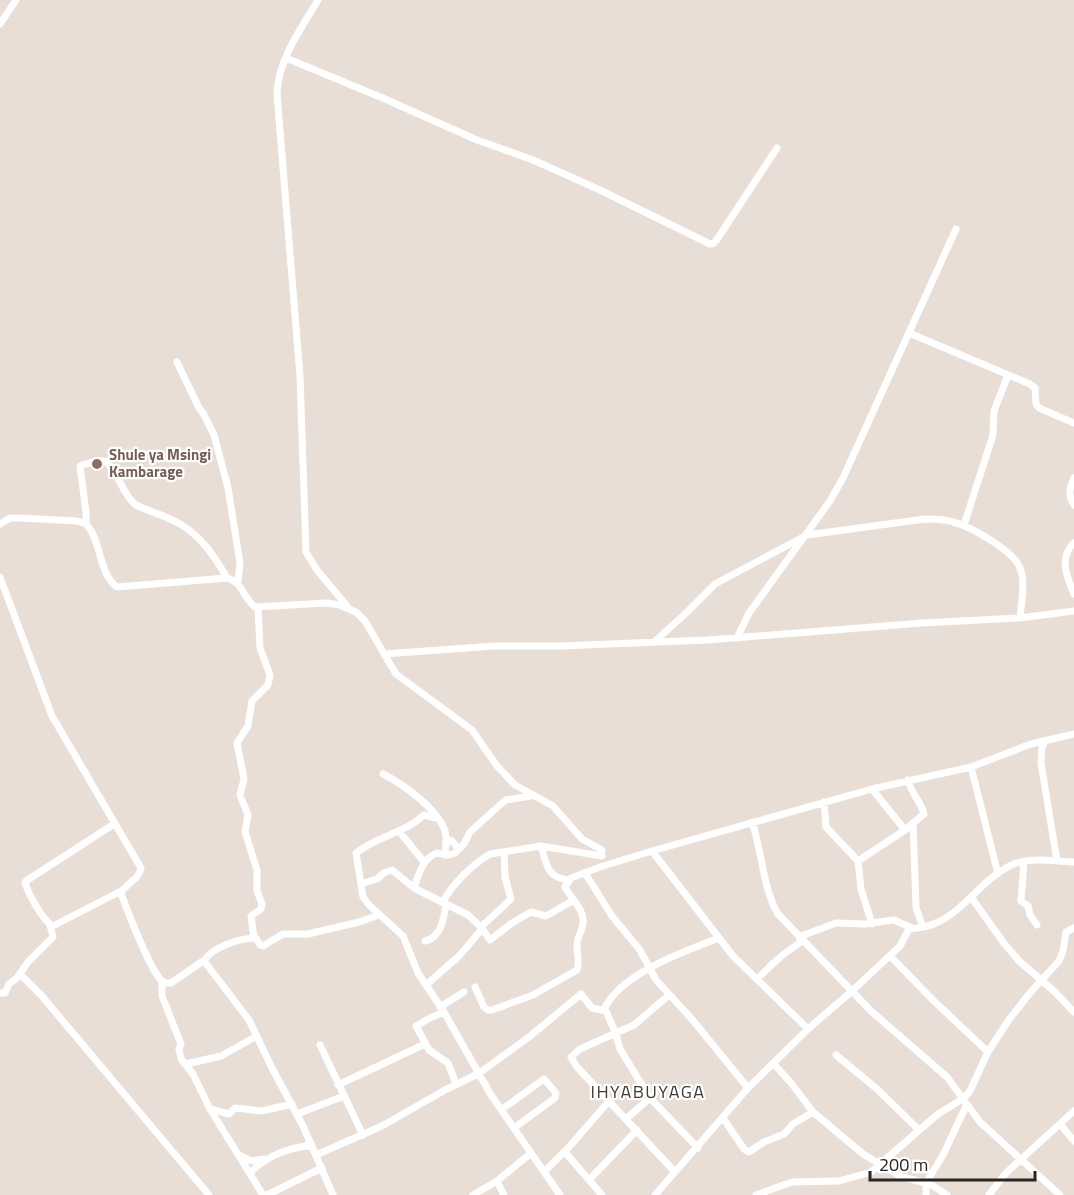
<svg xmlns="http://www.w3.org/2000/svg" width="1074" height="1195" font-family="'Titillium Web',sans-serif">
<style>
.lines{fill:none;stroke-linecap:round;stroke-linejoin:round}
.minor{stroke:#fff;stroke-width:7}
.education-dot{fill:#8d6e63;stroke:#fff;stroke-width:2}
.labels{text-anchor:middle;stroke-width:4.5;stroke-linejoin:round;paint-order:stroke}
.education-label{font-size:15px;font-weight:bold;fill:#785e54;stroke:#fff;text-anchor:start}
.quarter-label{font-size:18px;letter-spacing:1.5px;fill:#433b34;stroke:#fff}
</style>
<rect width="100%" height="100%" fill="#e9ded5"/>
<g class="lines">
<path class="minor" d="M318,0C301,29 278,60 277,94L300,376L306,552L317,570L347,606
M0,24L16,0
M286,58L385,99L477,140L533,160L600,190L710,244L714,243L718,238L777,148
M909,333L1030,384L1035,388L1036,404L1039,408L1074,423
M177,362L199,408L203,413L214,435L228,488L240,563L238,582
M1074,478C1069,488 1068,496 1074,505
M0,524L10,518H19L77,521L86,524C102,541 98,573 117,587L227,578C243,582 243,598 255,607L327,603L339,605L356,612L365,621L396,674L472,730L497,766L515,785L553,806L582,839L602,850
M86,524V512L80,466L95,461H105C119,472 121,493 136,505C150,512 167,516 180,524C202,537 215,557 227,578
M964,525L993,435L994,411L1008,375
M1074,543C1058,558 1067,577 1074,594
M0,577L52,716L141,868C139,880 126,883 121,893C127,910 150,970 162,981C165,984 167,983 171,983L203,961L208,966L249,1020L272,1068L303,1126L333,1195
M737,638L749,613L830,501L843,478L956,229
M654,642L684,615L715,584L807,535L925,519C934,519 944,519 953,522C970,526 1014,551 1020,568C1026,582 1021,604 1020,618
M384,654L494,646H560L708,640L922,623L1020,618L1074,611
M1045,741L1042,748L1041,763L1057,861
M971,767L998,874
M383,774C403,784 443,812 446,836C447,842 445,849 445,855
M872,789L905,830
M824,802L826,827L858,861L905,830L924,814C921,802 911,793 908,780
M436,818L424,815C405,833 377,836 356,853L363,897L369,905L403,936L418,973L444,1012L491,1095L560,1195
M752,822C762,851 763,889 778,914L871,1011L947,1077L980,1122L1060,1195
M913,823L916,908L923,927
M114,824L26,881L25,883C29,895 43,921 53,926L121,891
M399,831L424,862
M446,842L451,840L459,849
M541,846C547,864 546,877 568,880
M652,851L733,956L808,1029
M858,861L861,889L872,924
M1024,862L1021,901L1028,906L1030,915L1037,925
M585,873L612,916L640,950L656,980L691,1018L748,1088
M361,884L377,879L384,873L392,870L414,888L468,915L481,927L490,940L512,923L531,912L546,916L574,900
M414,888C419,874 422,859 437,853L449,855L455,853L464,844L470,832L501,804L506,800L531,796
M971,897L1003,942L1019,961L1054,991L1074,1012
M443,902C452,884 473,864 490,854L541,846L602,856
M481,927L511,899L505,877L504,852
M799,937L836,923L865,924L894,920L912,928
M254,938L251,916L261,909L262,904L257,891V870L245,832L248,815L240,795L244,779L237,743L248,726L252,701L268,685L270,675L260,648L258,608
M425,941C441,938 444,918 446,904
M890,956L934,1001L988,1052
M204,961C212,947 240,938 256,938L260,945L263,946L283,934H308L359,922L379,915
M20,974L41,995L209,1195
M757,979L780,957L802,941
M162,981V996L181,1044L179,1049L181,1059L193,1074L210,1109L263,1195
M426,985L459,956L482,929
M475,987L484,1007L488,1010H492L533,995L577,970C580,962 577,955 577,947C576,938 582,932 583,924C585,909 571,899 565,887L571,878L603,866L652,851L872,789L971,767L1031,744L1074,734
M0,993H5L9,984L17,978L28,962L53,937L50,925
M669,995L634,1025L580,1049L571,1057L577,1067L675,1172
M440,1007L464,992
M604,1009C622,973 683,952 719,938
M444,1012L430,1018L416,1026L429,1050L448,1063L456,1084
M320,1045L363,1135
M836,1055L877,1089L919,1130
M773,1063L792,1084L813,1112L863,1154L902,1177L930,1184L947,1195
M186,1064L221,1056L257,1036
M338,1085L425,1044
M210,1109L229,1114L235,1108L262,1111L292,1104
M501,1110L544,1079L556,1093L555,1098L514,1128
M297,1114L344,1096
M627,1118L650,1098
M723,1118L744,1149L749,1152L764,1142L784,1134L793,1124L813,1112
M1060,1124L1074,1141
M565,1152L602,1195
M316,1155L382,1126L445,1090L478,1074L529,1037L581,994L592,1008L606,1011L616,1034L620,1049L650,1098L698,1148
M241,1156L251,1161L264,1159
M545,1171L570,1146L609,1101
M250,1173C268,1155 288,1148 312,1145
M589,1180L637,1130
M497,1181L504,1195
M267,1195L322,1168
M473,1195L497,1181L531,1153
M655,1195L748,1088L808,1029L851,992L900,946L909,929C918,928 928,927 936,923C966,910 983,877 1014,864C1032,857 1055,861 1074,862
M756,1195L792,1182L839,1181L871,1172L938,1114L964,1098L970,1091L988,1052L1008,1021L1029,994L1059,961L1063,951L1066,932L1074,928
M926,1195V1183L943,1155L967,1104
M989,1195L1006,1173L1074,1111"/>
</g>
<circle class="education-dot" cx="97" cy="464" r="6"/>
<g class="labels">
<g class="education-label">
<text x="109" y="460">Shule ya Msingi<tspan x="109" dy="17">Kambarage</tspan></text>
</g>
<g class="quarter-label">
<text x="648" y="1098">IHYABUYAGA</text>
</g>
</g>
<path d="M870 1171v9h165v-9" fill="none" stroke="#2a2623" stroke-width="3"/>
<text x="879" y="1171" font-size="18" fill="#2a2623" stroke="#ffffff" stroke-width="4.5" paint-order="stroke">200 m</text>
</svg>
